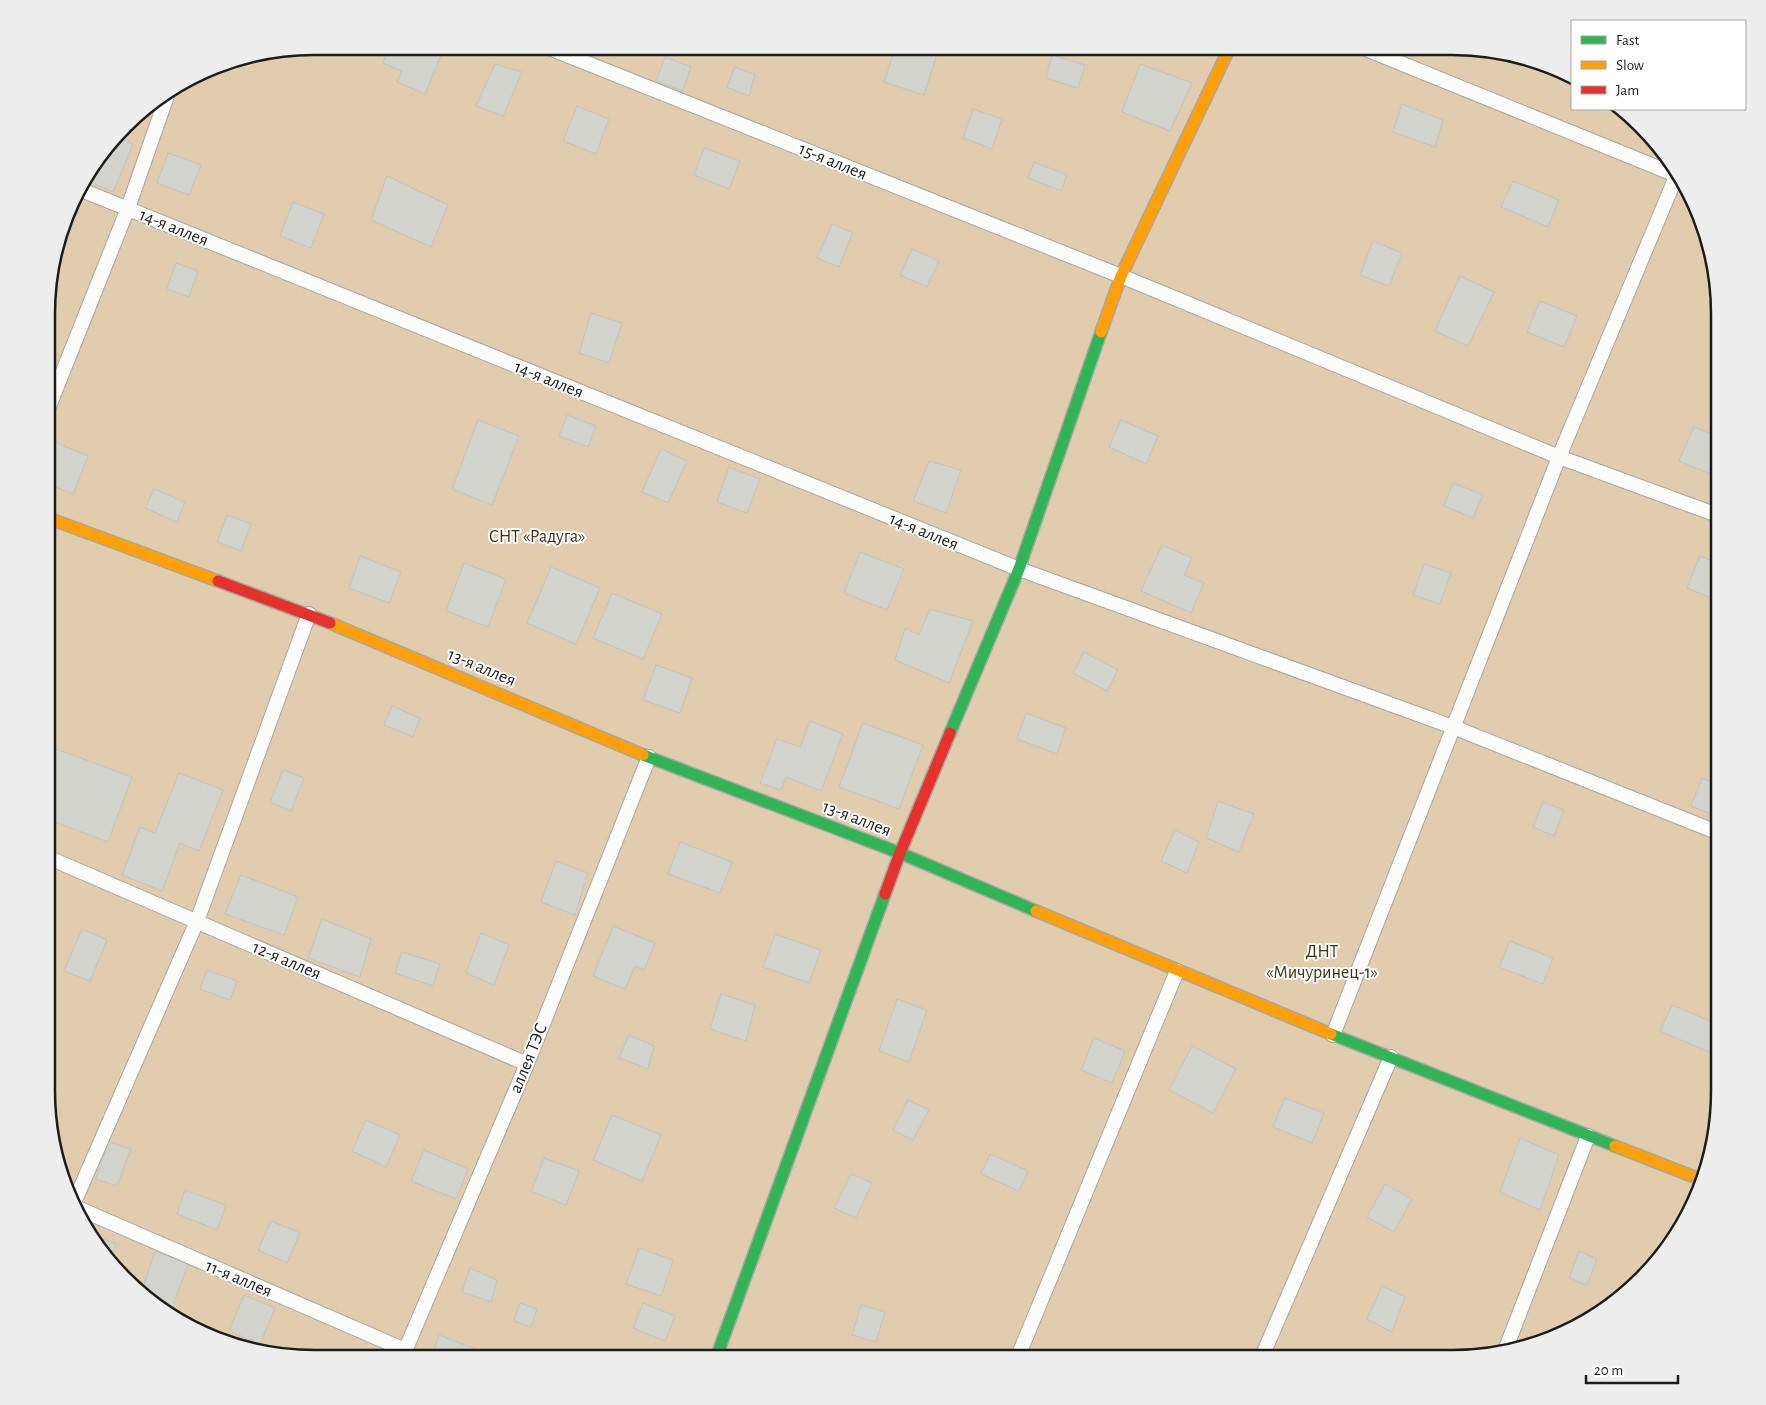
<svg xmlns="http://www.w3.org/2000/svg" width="1766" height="1405" font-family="'Alegreya Sans',sans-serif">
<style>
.green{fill:#e1cdae}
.building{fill:#d3d3ce;stroke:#c3c4bf}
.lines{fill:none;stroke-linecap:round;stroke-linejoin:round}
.lane-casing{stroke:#a6a7a3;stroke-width:16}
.fast-casing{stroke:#a6a7a3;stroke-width:14}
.slow-casing{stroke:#a6a7a3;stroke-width:14}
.jam-casing{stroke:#a6a7a3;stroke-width:14}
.lane{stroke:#fcfcfb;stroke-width:14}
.fast{stroke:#30b455;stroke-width:11}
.slow{stroke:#ff9f0a;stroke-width:11}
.jam{stroke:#e5322d;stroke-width:11}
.labels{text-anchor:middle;stroke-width:4;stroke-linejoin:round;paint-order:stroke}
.street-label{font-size:18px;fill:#1c1d1a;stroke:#fff}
.park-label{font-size:18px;fill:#443011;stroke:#fff}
.rim{fill:none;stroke:#1c1d1a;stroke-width:2.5}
</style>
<rect width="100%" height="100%" fill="#e9eae4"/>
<path class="green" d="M314,46L1469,47L1554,67L1572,78V109H1622L1629,113L1674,165L1699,211L1720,314L1719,1109L1699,1194L1653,1268L1601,1313L1555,1338L1452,1359L297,1358L211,1338L137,1292L74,1210L47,1109L49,279L82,180L138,113L228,61Z"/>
<path class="building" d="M390,46H445L425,94L397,82L402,71L383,63Z
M896,47H914L937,54L924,95L884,82Z
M1052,55L1085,65L1078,88L1046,78Z
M665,57L691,67L683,91L656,81Z
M495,64L522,72L503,116L476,106Z
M1140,64L1192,83L1170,131L1122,112Z
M735,67L755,75L749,96L727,87Z
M1402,104L1443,120L1435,147L1393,132Z
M577,106L609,119L596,154L563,141Z
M973,109L1002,119L992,149L963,138Z
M118,137L133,144L113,192L83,179Z
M704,148L740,161L729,189L694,175Z
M168,153L201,165L189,195L157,183Z
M1034,162L1067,175L1061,191L1028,178Z
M387,176L448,205L431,247L371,220Z
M1513,181L1559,200L1548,227L1501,207Z
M76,198L82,200L66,245L61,244Z
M293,202L324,214L311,248L280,236Z
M832,224L853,233L839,267L817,258Z
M1373,241L1402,253L1389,286L1360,275Z
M912,249L939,261L927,287L900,275Z
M176,263L198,271L189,297L167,289Z
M1460,276L1494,292L1468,346L1435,331Z
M1540,301L1577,316L1564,347L1527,332Z
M591,313L622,323L609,363L579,353Z
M567,415L596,426L588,447L559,436Z
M478,420L519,436L492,505L452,489Z
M1121,420L1158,436L1146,464L1109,447Z
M1694,427L1720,438V478L1679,461Z
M52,441L88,456L73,494L48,484V450Z
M661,449L687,461L668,503L642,492Z
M929,461L961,470L946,513L913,501Z
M729,467L760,479L747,513L717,502Z
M1453,483L1483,495L1473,518L1444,506Z
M154,489L185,502L177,522L145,508Z
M227,515L251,524L241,551L217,542Z
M1162,545L1192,558L1184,575L1204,583L1191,613L1141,591Z
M860,552L904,569L887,610L844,593Z
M360,556L401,572L389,603L349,588Z
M1700,556L1720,564V571L1709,597L1687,588Z
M464,563L506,579L488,627L446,611Z
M1424,564L1451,573L1440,604L1413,595Z
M551,567L600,588L576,644L527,623Z
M612,593L662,614L643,659L593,638Z
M930,609L973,621L949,683L895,660L905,628L919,635Z
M1084,652L1118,670L1107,691L1073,673Z
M656,665L692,678L680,713L643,700Z
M392,706L420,718L413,737L384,725Z
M1026,713L1066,728L1057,754L1017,739Z
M810,721L843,734L821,791L786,777L781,790L760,783L777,739L800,747Z
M863,723L923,745L899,809L839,787Z
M56,749L132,777L108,842L47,819L48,771Z
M283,770L304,778L291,811L270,802Z
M179,773L223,790L199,851L180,843L162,891L122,875L140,827L155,833Z
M1702,778L1719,785V817L1691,806Z
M1218,801L1254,814L1239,852L1206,838Z
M1543,802L1564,810L1554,836L1533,827Z
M1175,830L1199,842L1187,873L1161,861Z
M680,842L732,862L720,893L668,874Z
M556,861L588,873L575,915L541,902Z
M241,875L298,897L284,935L225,914Z
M47,911L55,914L47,932Z
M322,919L371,939L360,977L308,958Z
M613,926L655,943L644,970L635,966L625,989L593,976Z
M82,929L107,940L90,981L64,971Z
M481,933L509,945L494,985L466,973Z
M775,934L821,950L809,983L763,967Z
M1510,941L1553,958L1543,984L1499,967Z
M402,952L440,964L433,986L395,973Z
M207,970L237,981L230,1000L200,989Z
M721,994L755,1005L746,1041L710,1029Z
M897,999L927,1010L909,1062L879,1051Z
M1672,1005L1719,1025V1043L1716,1055L1660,1031Z
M629,1035L654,1046L648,1069L619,1058Z
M1094,1038L1125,1051L1112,1083L1081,1070Z
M1192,1046L1236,1069L1213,1113L1169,1090Z
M1285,1098L1324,1113L1312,1143L1273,1127Z
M908,1100L929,1110L913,1140L893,1130Z
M47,1104L52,1106L48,1114L47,1109Z
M612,1115L661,1135L642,1181L593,1160Z
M366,1120L400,1135L386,1167L352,1151Z
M1520,1138L1559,1155L1540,1210L1500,1192Z
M109,1142L131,1149L117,1186L96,1179Z
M424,1150L468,1169L456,1199L411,1181Z
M990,1154L1028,1171L1019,1191L981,1174Z
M544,1158L579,1171L566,1205L531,1191Z
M851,1174L872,1183L856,1218L834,1208Z
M1385,1184L1412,1199L1394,1232L1367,1217Z
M185,1190L226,1205L217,1230L177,1214Z
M271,1221L300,1233L287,1263L258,1250Z
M93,1235L116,1244L111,1258Z
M639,1248L673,1260L661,1296L626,1284Z
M155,1251L188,1264L171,1311L163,1308L141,1294Z
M1579,1251L1597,1259L1587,1285L1569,1278Z
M470,1268L497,1280L491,1302L462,1292Z
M1382,1286L1405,1297L1392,1332L1367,1319Z
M244,1295L275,1308L260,1344L229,1331Z
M520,1303L537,1309L531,1327L514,1321Z
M643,1303L675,1316L665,1341L633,1328Z
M861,1305L885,1312L876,1342L852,1335Z
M439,1335L486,1353L484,1358H431Z"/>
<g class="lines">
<g class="lane-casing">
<path id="lane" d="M544,46L1121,276L1559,457L1720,516
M1361,47L1681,177
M79,189L1019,569L1453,727L1719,833
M48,409L128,208L167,96
M47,857L527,1064
M1333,1035L1559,457L1678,172
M73,1205L197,921L309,614
M73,1206L405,1350
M1506,1348L1588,1136
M402,1358L527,1064L649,757
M1017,1359L1177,971
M1261,1359L1391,1057"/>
</g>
<g class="fast-casing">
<path id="fast" d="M950,733L1019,569L1101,332
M643,755L900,853L1036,911
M1331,1034L1615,1146
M716,1358L885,894"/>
</g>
<g class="slow-casing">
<path id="slow" d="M1101,332L1121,276L1230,47
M48,518L218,581
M330,623L643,755
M1036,911L1331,1034
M1615,1146L1702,1180"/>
</g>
<g class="jam-casing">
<path id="jam" d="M218,581L330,623
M885,894L900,853L950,733"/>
</g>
<use href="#lane" class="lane"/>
<use href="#fast" class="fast"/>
<use href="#slow" class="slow"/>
<use href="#jam" class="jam"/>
</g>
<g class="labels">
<g class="street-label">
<text transform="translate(833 161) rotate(22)" y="6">15-я аллея</text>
<text transform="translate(174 227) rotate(22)" y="6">14-я аллея</text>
<text transform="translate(549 379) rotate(22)" y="6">14-я аллея</text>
<text transform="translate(924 531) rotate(22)" y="6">14-я аллея</text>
<text transform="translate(482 667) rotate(23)" y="6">13-я аллея</text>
<text transform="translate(857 818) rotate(21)" y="6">13-я аллея</text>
<text transform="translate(287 960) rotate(23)" y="6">12-я аллея</text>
<text transform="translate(528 1058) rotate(-68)" y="6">аллея ТЭС</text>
<text transform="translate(239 1278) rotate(23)" y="6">11-я аллея</text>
</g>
<g class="park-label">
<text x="537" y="542">СНТ «Радуга»</text>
<text x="1322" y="957">ДНТ<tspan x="1322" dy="21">«Мичуринец-1»</tspan></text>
</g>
</g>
<path d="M0 0H1766V1405H0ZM314 55H1452A259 259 0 0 1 1711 314V1091A259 259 0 0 1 1452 1350H314A259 259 0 0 1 55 1091V314A259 259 0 0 1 314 55Z" fill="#ededed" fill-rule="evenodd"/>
<path class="rim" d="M314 55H1452A259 259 0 0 1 1711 314V1091A259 259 0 0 1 1452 1350H314A259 259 0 0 1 55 1091V314A259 259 0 0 1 314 55Z"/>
<rect x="1571" y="20" width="175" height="90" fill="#ffffff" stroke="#a4a5a3"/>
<rect x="1581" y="36" width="25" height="8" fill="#30b455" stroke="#a4a5a3"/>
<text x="1616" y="45" font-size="15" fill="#1c1d1a">Fast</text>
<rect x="1581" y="61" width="25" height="8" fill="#ff9f0a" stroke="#a4a5a3"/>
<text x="1616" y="70" font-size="15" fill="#1c1d1a">Slow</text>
<rect x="1581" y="86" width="25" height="8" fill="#e5322d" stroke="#a4a5a3"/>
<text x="1616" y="95" font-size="15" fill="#1c1d1a">Jam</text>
<path d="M1586 1375v8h92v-8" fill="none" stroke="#1c1d1a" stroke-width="2.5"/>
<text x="1594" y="1375" font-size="15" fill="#1c1d1a" stroke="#ffffff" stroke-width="4" paint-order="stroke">20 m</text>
</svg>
